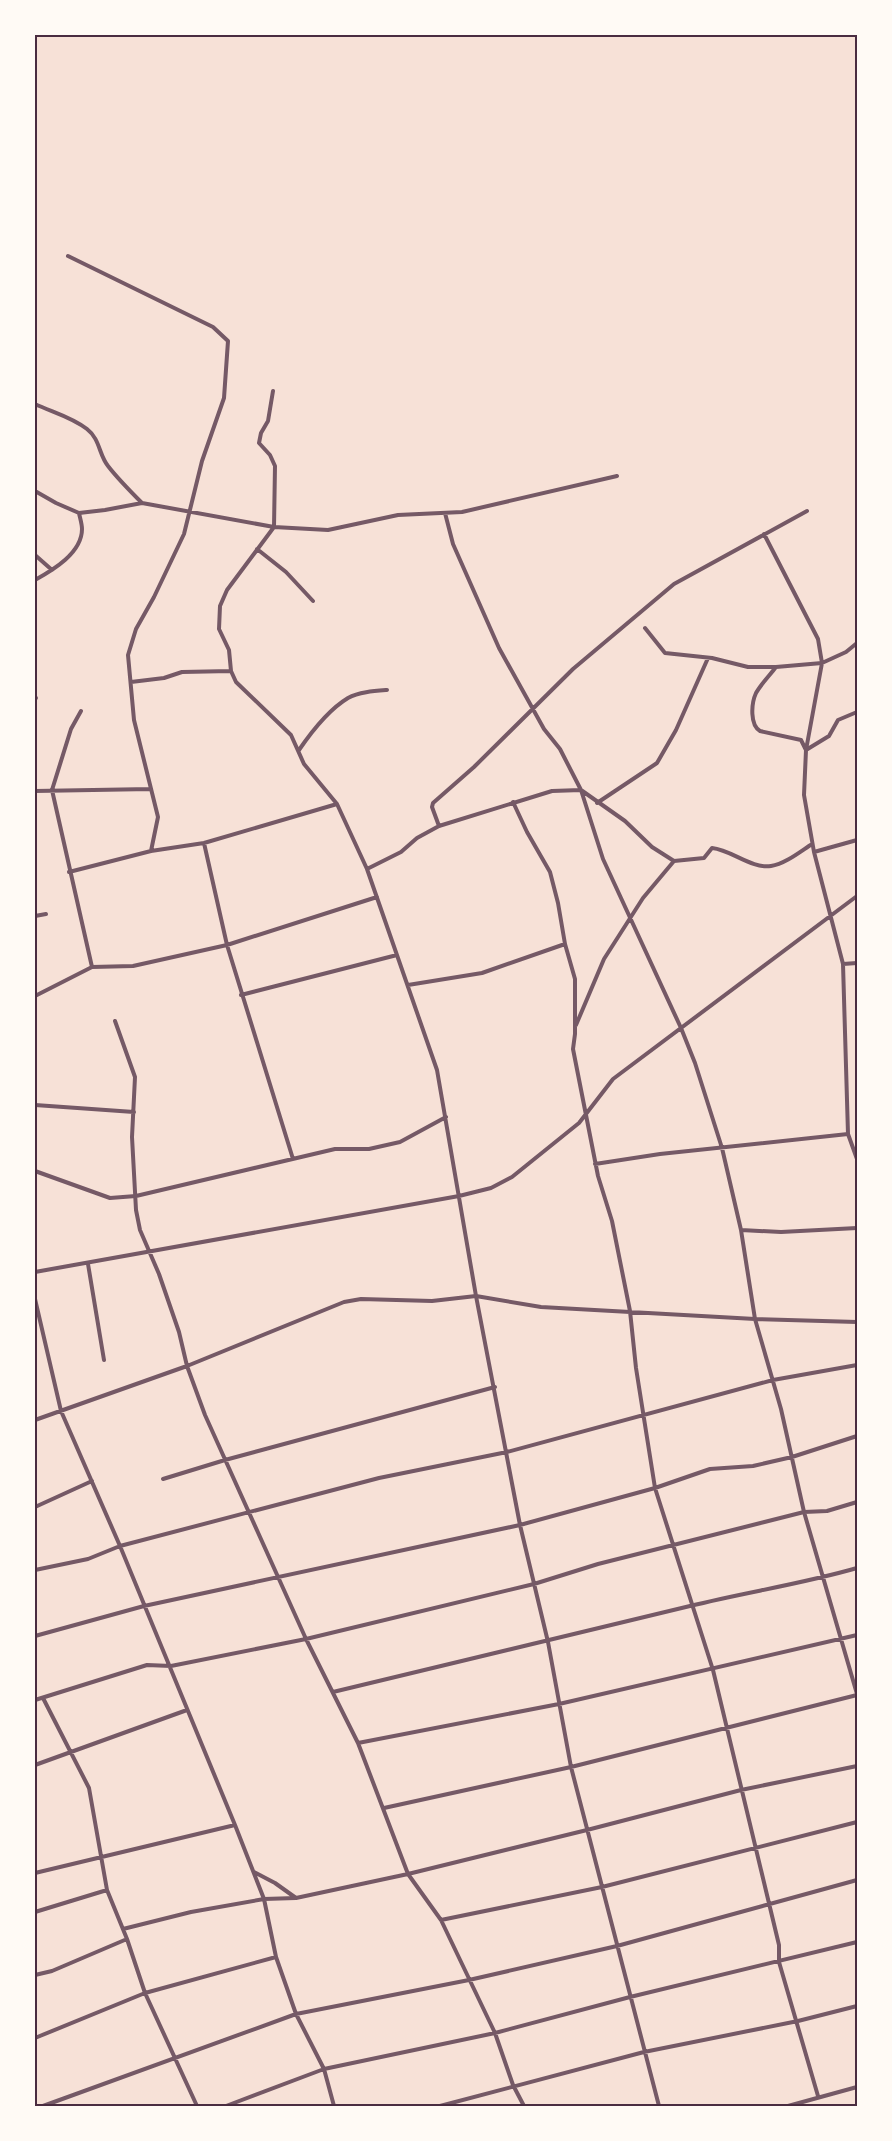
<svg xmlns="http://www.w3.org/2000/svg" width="892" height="2141" font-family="'Libre Baskerville',serif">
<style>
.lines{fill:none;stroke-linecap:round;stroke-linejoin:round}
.minor{stroke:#755966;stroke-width:4}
.neatline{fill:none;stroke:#4a2c40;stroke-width:2}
</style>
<rect width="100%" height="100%" fill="#f7e1d7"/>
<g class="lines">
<path class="minor" d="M68,256L213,327L228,341L224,398L202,461L184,534L154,597L136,629L128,655L134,720L158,817L151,851
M273,391L268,421L261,433L259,443L270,455L275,466L274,527L227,590L220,606L219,629L229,650L231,671L236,682L291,735L304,764L337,804L367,869L437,1070L476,1296L520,1525L548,1642L571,1767L659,2106
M35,404C52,412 72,417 87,429C100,439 99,455 108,466C118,479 130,491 142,503
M35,491L56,503L79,513L105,510L142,503L274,527L328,530L398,515L462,512L617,476
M445,513L453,544L499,648L544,729L560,749L581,790L603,859L681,1028L695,1063L722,1148L741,1230L755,1319L781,1409L804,1512L857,1694
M764,534L818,639L822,663L806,750L804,795L814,852L843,964L848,1134L857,1159
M257,549L286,572L313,601
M35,555L52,570
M35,580C53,570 82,553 82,529C82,524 80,518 79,513
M645,628L665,653L712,658L748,667H776L822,663L846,652L857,643
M776,667C770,675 761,684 756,693C751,704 750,725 760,731L801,740L806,750L829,736L838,720L857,712
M131,682L164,678L182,672L231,671
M35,698H36
M81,711L71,729L52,790L92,967
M299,750C312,731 328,710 348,698C359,692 374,691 387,690
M35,791L151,789
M513,802L527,832L550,872L558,903L565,944L575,979V1034L573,1049L598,1176L612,1221L630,1311L636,1368L655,1488L713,1670L779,1945V1962L818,2096
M597,803L657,763L676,730L708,658
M439,826L432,807L433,803L474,767L573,669L674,584L807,511
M204,843L227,945L293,1159
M814,852L857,840
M367,869L401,852L417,838L439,826L552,791L581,790L625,821L652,847L674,861L704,858L712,848C732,850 751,869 771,866C785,864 801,851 812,844
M69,872L151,851L204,843L337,804
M35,916L46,914
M843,964L857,963
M408,985L482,973L565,944
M241,995L397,955
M35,996L92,967L133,966L227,945L377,897
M115,1021L135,1077L132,1137L136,1210L140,1230L159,1274L179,1332L187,1366L205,1415L306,1639L358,1743L408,1874L441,1920L495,2033L513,2085L524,2106
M576,1025L604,959L643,898L674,861
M35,1105L134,1112
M595,1164L660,1154L848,1134
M35,1171L110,1198L136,1196L335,1149H369L400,1142L446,1117
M741,1230L781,1232L857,1228
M88,1264L104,1360
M35,1272L459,1196L491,1188L512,1177L579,1123L613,1079L857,896
M35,1299L61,1411L120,1546L235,1825L264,1899L276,1957L296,2014L324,2069L334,2106
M35,1420L187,1366L344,1302L361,1299L432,1301L476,1296L541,1307L755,1319L857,1322
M163,1479L225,1460L495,1387
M35,1507L92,1481
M35,1570L88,1559L120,1546L379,1478L507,1452L773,1380L857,1365
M35,1636L144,1606L520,1525L655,1488L710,1469L753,1466L792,1457L857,1436
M333,1692C452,1664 571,1635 690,1606C746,1592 802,1584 857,1568
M43,1698L89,1788L107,1890L127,1939L145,1993L197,2106
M35,1700L147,1665L171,1666L306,1639L534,1584L598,1564L804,1512L827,1511L857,1502
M358,1743L559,1704L857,1635
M35,1765L187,1710
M384,1808L571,1767L857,1695
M254,1872L275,1883L296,1898
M35,1873L235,1825
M35,1912L107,1890
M441,1920L602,1887L857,1822
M123,1929L191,1912L264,1899L296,1898L408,1874L587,1830L741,1790L857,1766
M35,1975L52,1971L127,1939
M35,2038L145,1993L276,1957
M43,2106L296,2014L469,1980L617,1946L857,1880
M226,2106L324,2069L495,2033L630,1997L857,1942
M440,2106L644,2052L798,2021L857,2006
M788,2106L857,2087"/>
</g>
<rect width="892" height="2141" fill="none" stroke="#fffaf5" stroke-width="72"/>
<rect x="36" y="36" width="820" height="2069" class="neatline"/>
</svg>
